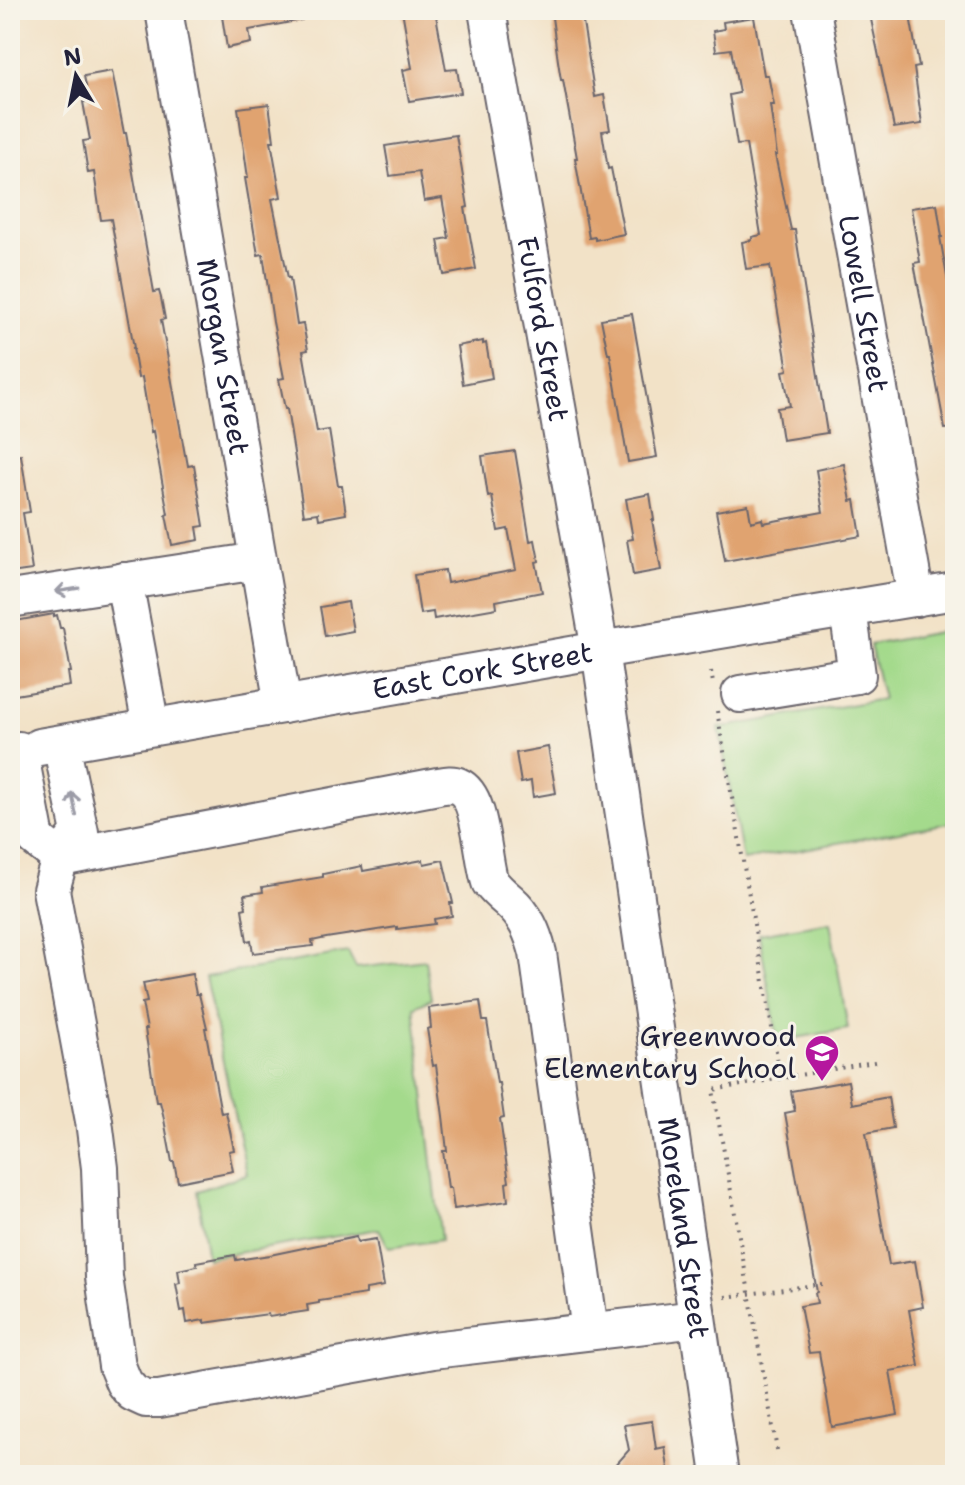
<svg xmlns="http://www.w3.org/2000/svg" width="965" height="1485" font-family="'Shantell Sans',sans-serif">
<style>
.green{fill:#a4da8c;stroke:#637e64;stroke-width:2}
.building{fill:#e0a36f}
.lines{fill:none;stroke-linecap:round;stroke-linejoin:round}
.minor-casing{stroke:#6b656c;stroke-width:40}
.path{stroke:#6b656c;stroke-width:4;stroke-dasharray:2 6;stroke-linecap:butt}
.minor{stroke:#fff;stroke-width:36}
.oneway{stroke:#9c9ca7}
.labels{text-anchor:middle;stroke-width:6;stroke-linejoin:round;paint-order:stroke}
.street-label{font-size:28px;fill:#22223b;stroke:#f7f3e8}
.poi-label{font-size:28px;fill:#22223b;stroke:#f7f3e8;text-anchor:end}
</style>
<rect width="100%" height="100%" fill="#f7f3e8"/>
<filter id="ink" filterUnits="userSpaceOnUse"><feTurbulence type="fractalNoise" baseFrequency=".0125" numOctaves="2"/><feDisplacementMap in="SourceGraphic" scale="16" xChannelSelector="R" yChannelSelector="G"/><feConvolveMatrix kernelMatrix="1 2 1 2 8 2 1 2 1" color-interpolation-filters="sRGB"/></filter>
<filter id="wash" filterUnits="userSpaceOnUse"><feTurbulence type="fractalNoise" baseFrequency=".006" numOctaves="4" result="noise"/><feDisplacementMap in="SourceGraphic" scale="32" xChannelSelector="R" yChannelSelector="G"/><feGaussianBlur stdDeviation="1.8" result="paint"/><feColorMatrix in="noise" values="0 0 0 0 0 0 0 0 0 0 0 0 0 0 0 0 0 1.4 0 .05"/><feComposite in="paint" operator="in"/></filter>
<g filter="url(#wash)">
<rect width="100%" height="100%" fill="#f2e2c7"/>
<path class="green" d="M955,629V822L743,860L719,728L883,699L870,645Z
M830,922L848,1029L778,1041L759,934Z
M348,952L356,968L425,960L431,999L414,1007L441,1240L389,1248L379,1229L207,1258L197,1191L247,1174L205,977Z"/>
<g id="blocks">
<path class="building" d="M221,10H301L302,20L249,30L251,43L227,48Z
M402,10H435L446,70L457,69L461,93L409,101L403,70L412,68Z
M551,10H581L595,97L604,95L610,130L602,131L608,169L611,168L624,234L595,240V237L589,238L575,158H577L563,80H561L558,61Z
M869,10H909L919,67L914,68L922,124L894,128Z
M754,17L764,75H768L774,105H770L777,155H775L791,230H795L827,433L782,440L777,408L790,406L783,371L788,370L770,266L746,269L742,242L752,240V237L761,235L746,144L737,145L729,95L739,93L731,49L716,51L713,31L724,29L723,22Z
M112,71L124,133H126L154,292L159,291L161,298L165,319L161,320L185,455H186L188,466L194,465L204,526L197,527L199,540L172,545L166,515L168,514L153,431L151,432L142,377L138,378L133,348H134L111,219L101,220L94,172L88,173L83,141L90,140L83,102L89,101L84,76Z
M269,104L274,141H271L281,197L272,199L288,278H290L297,325L303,324L308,350L303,351L317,432L329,430L338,486H342L346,514L319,519L318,513L304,515L287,409H285L279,379L284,378L273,322L263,254L258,255L245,178H248L238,108Z
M456,135L468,207L465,208L476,269L444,275L438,240L449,238L442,198L424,201L419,172L390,176L385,146Z
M937,204L942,237H940L955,322V428L945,429L914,263L920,262L911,208Z
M632,314L657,457L628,462L610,354H608L601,319Z
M483,341V344L486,343L492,378L463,384L457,346Z
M515,451L530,541L535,540L539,561L536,562L542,592L496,601L497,608L434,619L433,612L420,614L414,575L445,570L447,583L516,570L508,529L498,531L492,496L488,497L482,456Z
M21,455L30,512L23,513L32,570L10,573V456Z
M844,464L851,501L855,500L861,536L725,561L716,511L748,505L751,522L762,519L763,523L823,512L816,470Z
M650,494L654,520H652L661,570L633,575L627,540L633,539L626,499Z
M348,602L353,631L325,636L320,607Z
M54,614V616L57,615L60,628H63L71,672H68L70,686L15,695L13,685H10V622Z
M548,747L556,793L533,797L531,781L521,783L516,753Z
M423,860L424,864L443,860L453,903H450L452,916L434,919L435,924L397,929V927L326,938L312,941L313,946L253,953L251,940L247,941L242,909L246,908L244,895L263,892L262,887L323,877V874L362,866L363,871Z
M192,974L196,994H199L207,1028H205L221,1113L226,1112L234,1150L229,1151L233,1171L178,1182L174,1162H172L163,1114L160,1102H156L145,1029H147L142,1003L147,1002L143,983Z
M480,1001L483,1021H487L497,1083H499L504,1118L500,1119L509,1182L506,1183L508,1201L454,1209L451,1188H448L443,1151H447L443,1116L436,1065L433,1066L427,1029L431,1028L429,1008Z
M848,1081L852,1104L888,1097L893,1128L866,1133L889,1265L915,1261L923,1307L909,1310L919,1366L890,1371L898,1415L832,1427L819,1352L809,1353L800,1306L817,1303L815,1293L817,1292L785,1113L795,1111L791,1091Z
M356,1237L357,1242L376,1239L384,1286L366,1289V1294L319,1301V1303L307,1305L308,1311L269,1317L268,1314L204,1323V1320L187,1323L185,1310L181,1311L176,1284L180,1283L178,1270L197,1266L196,1262L235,1255L236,1260L270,1255Z
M652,1421L656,1449L665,1447L669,1475H607L629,1450L624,1425Z"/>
</g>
</g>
<g filter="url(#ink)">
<use href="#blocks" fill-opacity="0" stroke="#6b656c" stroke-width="2"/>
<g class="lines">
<g class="minor-casing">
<g id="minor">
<path id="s1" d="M164,10L283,705"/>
<path id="s2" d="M487,10L600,650L720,1475"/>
<path id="s3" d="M812,10L916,598"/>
<path d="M124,581L151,727"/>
<path d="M10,599L258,561"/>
<path d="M740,694L857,675L848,609"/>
<path d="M61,744L80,832L60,858L51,890L94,1121L100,1168L104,1277L117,1366L124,1383L133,1393L146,1399H159L433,1350L697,1319"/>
<path id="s4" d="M39,747L600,650L955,591"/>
<path d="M19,750L36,839L60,858L438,786C444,785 452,783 458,786C482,796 482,859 490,882C496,890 502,895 509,901C526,916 533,933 538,953L590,1331"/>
</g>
</g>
<path class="path" d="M711,671L713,683
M717,711L781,1080
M725,1297L822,1284
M777,1450L713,1090L880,1061"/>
<use href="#minor" class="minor"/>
</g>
<defs><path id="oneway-shaft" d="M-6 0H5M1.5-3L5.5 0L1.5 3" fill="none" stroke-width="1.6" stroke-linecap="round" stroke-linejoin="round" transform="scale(2)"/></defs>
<g class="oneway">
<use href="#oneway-shaft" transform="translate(67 590) rotate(171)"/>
<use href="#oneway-shaft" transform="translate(74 804) rotate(-102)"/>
</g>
</g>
<defs>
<g id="school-pin" transform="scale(1.8)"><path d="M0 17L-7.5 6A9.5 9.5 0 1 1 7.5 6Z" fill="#b5179e" stroke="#f7f3e8"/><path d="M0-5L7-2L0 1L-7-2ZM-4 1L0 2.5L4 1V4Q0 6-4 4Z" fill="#fff"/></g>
</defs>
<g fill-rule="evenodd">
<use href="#school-pin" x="822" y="1052"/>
</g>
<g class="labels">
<g class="street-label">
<text dy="10" stroke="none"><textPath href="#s3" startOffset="298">Lowell Street</textPath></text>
<text dy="10" stroke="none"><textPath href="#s2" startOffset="324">Fulford Street</textPath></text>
<text dy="10" stroke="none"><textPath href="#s1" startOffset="352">Morgan Street</textPath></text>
<text dy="10" stroke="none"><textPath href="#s4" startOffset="450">East Cork Street</textPath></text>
<text dy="10" stroke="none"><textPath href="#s2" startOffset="1234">Moreland Street</textPath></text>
</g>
<g class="poi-label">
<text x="796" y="1046">Greenwood<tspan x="796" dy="32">Elementary School</tspan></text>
</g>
</g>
<rect width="965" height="1485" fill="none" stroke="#f7f3e8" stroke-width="40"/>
<g transform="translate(76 76) rotate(350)" stroke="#f7f3e8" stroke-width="6" paint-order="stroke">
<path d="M0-6L14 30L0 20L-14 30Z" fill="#22223b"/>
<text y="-12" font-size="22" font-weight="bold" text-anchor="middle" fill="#22223b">N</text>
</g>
</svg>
